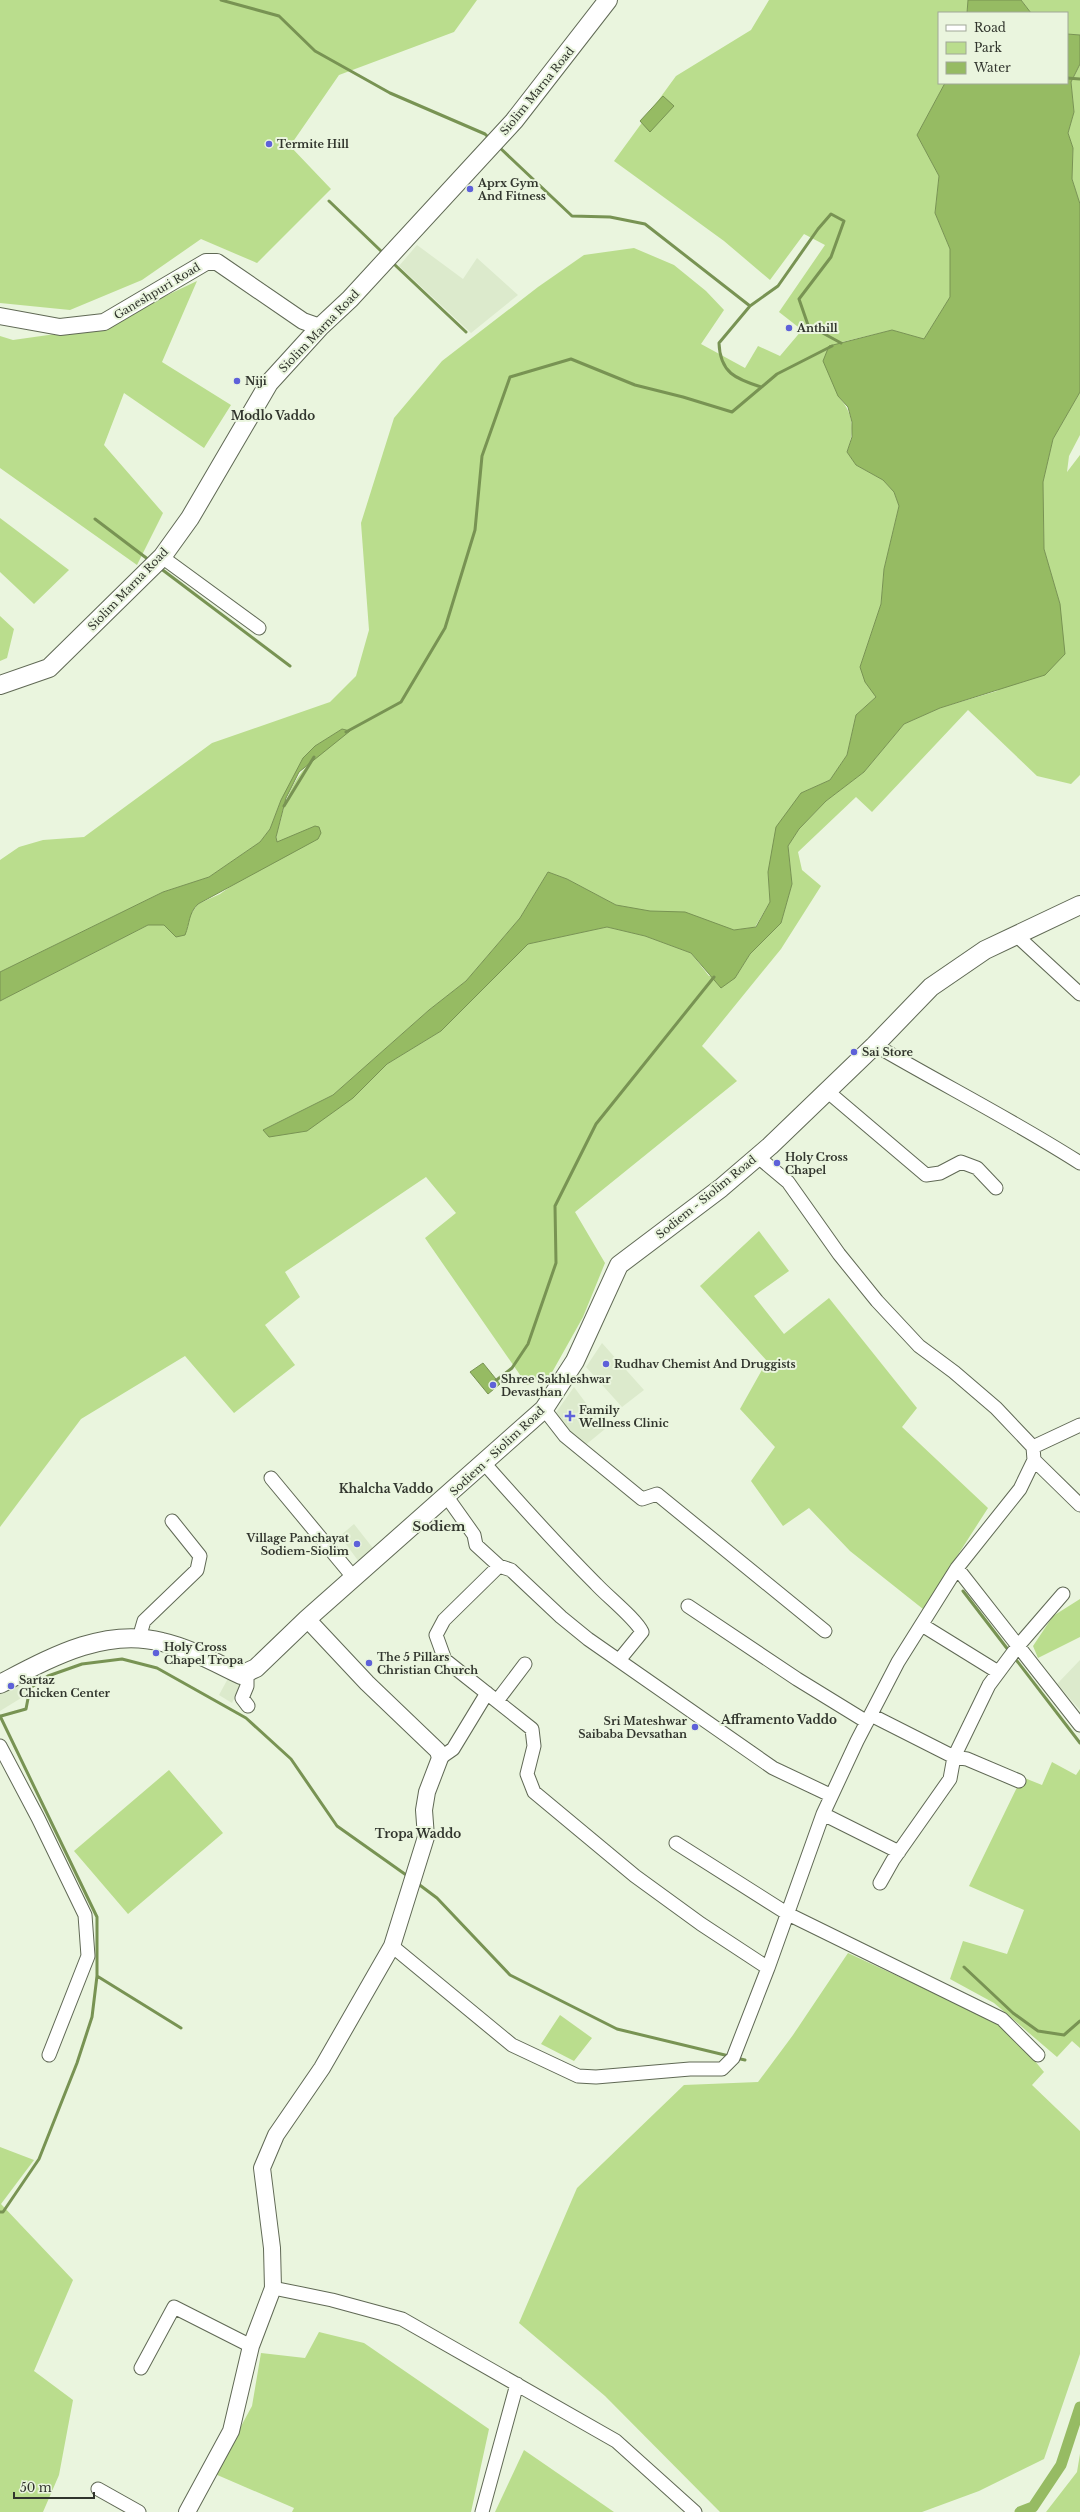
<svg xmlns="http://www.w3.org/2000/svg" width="1080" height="2512" font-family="'Libre Baskerville',serif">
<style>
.built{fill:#dceacc}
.green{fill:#badd8d}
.water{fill:#96bb63;stroke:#789353}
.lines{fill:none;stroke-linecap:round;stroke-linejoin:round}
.stream{stroke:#789353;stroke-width:3}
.canal{stroke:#96bb63;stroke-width:11}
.minor-casing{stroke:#606955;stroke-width:15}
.tertiary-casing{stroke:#606955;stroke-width:18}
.secondary-casing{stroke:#606955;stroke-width:20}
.minor{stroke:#fff;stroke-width:13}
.tertiary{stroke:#fff;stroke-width:16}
.secondary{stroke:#fff;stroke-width:18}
.poi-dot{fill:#5e61d9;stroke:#eaf5de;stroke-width:1.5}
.labels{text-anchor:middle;stroke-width:4;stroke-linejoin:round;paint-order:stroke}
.street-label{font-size:11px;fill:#31352d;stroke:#eaf5de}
.poi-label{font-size:11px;font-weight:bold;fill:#31352d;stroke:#eaf5de;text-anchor:start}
.neighbourhood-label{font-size:12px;font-weight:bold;fill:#31352d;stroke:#eaf5de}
.quarter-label{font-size:13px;font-weight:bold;fill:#31352d;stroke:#eaf5de}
</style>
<rect width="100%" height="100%" fill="#eaf5de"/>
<path class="built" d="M417,245L463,279L477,258L518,295L471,333L399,266Z
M602,1343L644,1390L622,1407L586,1367Z
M574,1387L605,1429L583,1447L555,1414Z
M354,1524L376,1552L362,1566L340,1536Z
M1080,1660V1710L1057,1684Z
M231,1673L244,1679L232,1703L219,1695Z
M20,1678L26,1695L0,1711V1688Z"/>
<path class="green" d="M0,0H477L454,32L339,75L290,146L331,189L257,263L201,239L142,280L70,310L0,303Z
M769,0H968L967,13H939V83H945L917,135L939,176L935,213L950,249V297L924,339L892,330L838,343V396C854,414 855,430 847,452L856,465L883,480L894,492L899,506L884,569L881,604L860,667L876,697L856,715L847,755L830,780L801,793L768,872L770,902L755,927L735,930L616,905L567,879L548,872L520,918L466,981L429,1010L333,1095L263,1130L353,1098L387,1064L441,1031L528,944L607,927L645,936L691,953L709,976L735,978L750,954L781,923L792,884L788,846L799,829L826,801L864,772L904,724L940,708L997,691L1060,604L1044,549L1043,482L1053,439L1080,392V435L1069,456L1067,472L1080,455V775L1071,784L1037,776L968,710L872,812L856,797L798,852L802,870L821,886L781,949L702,1046L737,1081L575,1212L605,1263L583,1317L550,1376L527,1385L425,1238L456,1213L426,1177L285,1272L300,1297L265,1325L295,1365L234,1413L185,1356L81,1419L0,1527V1001L148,925H164L176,937L188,928L187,920L198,904L220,894L315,826L277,843C275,834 279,827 281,819C293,770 312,760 349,731L342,729L315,746L281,800L270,829L260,842L209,877L163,892L0,972V860L19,847L43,840L84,837L212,743L330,702L356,676L369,630L361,523L394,418L442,361L538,287L584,255L634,248L674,265L706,291L724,310L701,344L745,368L758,346L780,356L802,330L779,312L825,245L804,234L770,280L724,241L614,161L676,76L751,30Z
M1021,0H1080V35L1067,34V13H1031Z
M1080,64V204L1072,179L1073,148L1068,133L1074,112L1071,82Z
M197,281L162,362L231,405L204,448L124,393L104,445L163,513L137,565L0,468V336L13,340L98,328Z
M0,518L69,570L34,604L0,572Z
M0,616L14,629L7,658L0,661Z
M759,1231L789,1271L754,1296L784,1334L829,1298L917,1408L902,1427L988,1508L923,1609L850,1551L809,1508L783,1526L751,1481L775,1447L740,1409L767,1361L700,1286Z
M1080,1599V1637L1038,1658L1033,1646L1053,1616Z
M1052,1762L1076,1775L1080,1769V2048L1072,2041L1057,2057L994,2003L950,1979L963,1941L1007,1954L1024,1910L969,1886L1022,1777L1042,1785Z
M169,1770L223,1833L128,1914L74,1851Z
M848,1953L1007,2027L1044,2072L1032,2085L1080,2131V2354L1044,2459L979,2491L922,2512H720L605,2396L519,2323L577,2188L684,2085L758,2082L793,2035Z
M560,2015L592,2038L574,2061L541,2044Z
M0,2147L34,2160L1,2204L73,2280L34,2371L73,2400L59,2475L43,2512H0Z
M319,2332L364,2343L489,2429L471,2512H292L294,2508L215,2474L252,2406L261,2353L305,2358Z
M524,2450L614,2512H495Z
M1080,2454V2512H1046L1077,2472Z"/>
<path class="water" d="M968,0H1021L1031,13H967Z
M1067,34L1080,35V64L1071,82L1074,112L1068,133L1073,148L1072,179L1080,204V392L1053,439L1043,482L1044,549L1060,604L1065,654L1045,675L940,708L904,724L864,772L826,801L799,829L788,846L792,884L781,923L750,954L735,978L721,988L691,953L645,936L607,927L528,944L441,1031L387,1064L353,1098L307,1131L269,1137L263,1130L333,1095L429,1010L466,981L520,918L548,872L567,879L616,905L650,911L685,912L734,930L756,927L770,902L768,872L776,827L801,793L830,780L847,755L856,715L876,697L865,682L860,667L881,604L884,569L899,506L894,492L883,480L856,465L847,452L852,437V422L848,407L838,396L823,361L829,346L892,330L924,339L950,297V249L935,213L939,176L917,135L945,83H1067Z
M663,96L674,106L650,132L640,121Z
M342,729L350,731L299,772L286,798L276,837L277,842L315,826L319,827L321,833L318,839L198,904C188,914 190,923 185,935L176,937L164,925H148L0,1001V972L163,892L209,877L260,842L270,829L281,800L303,758L315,746Z
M483,1363L500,1384L488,1394L470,1372Z"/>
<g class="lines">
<path class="stream" d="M221,0L279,16L315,51L390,93L485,134L489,138
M1067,78L1080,79
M498,146L572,216L610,217L645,224L750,306L778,286L818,229L831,214L844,221L831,257L799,299L808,325L841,343
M329,201L381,251
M395,265L466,332
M750,306L719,343C720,373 736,379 761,387
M95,519L149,560
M160,568L290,666
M346,732L401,702L445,628L475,530L482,456L510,377L571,359L635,385L683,397L732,412L777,374L832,346
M284,806L314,757
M494,1382L512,1368L528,1344L556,1263L555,1206L596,1124L714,977
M963,1591L1009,1651
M1014,1657L1080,1743
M1,1716L26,1709L30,1688L48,1676L82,1664L122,1659L157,1668L246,1718L291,1759L337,1826L409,1877
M417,1883L437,1898L510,1975L617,2029L729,2056
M964,1967L1013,2013L1038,2031L1064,2035L1080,2021
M97,1976L181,2028
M736,2058L745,2060
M0,2212H3L39,2159L77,2063L92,2017L97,1976V1917L0,1716"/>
<path class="canal" d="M1020,2512L1033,2507L1061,2465L1080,2407"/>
<g class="minor-casing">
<path id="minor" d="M162,557L259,628
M1016,935L1080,994
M875,1045C943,1085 1013,1120 1080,1163
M827,1091L926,1175L940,1173L961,1162L977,1168L996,1188
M544,1409L565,1436L642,1499L657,1494L825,1631
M1033,1447L1080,1425
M1034,1460L1080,1505
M484,1463C521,1505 557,1545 596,1584C608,1597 636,1619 642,1632L620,1659
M271,1478L354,1578
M447,1497L474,1535L476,1545L499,1566
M957,1568L1080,1725
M688,1606L797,1679L867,1722
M922,1625L998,1672
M139,1638L144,1621L197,1570L200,1556L172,1521
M247,1674V1686L242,1698L248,1706
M497,1701L525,1664
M871,1715L954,1757L967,1759L1019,1781
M0,1746L38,1818L85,1915L88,1956L49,2055
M440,1758L453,1749L487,1693
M823,1814L899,1852
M676,1843L788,1914L1002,2019L1038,2055
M880,1883L893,1860L950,1779L954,1757L989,1685L1018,1646L1063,1594
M392,1946L512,2045L578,2076L596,2077L690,2069H722L733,2058L768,1968L823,1814L857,1741L898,1662L957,1568L1020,1489L1034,1460L1033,1447L996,1408L954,1372L919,1346L877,1301L839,1254L788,1182L757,1156
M768,1968L701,1924L635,1876L534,1792L527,1774L534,1746L532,1729L445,1660L436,1635L444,1620L499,1566L511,1570L561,1617L588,1639L773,1768L830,1795
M273,2288L332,2300L402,2319L616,2441L695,2512
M141,2368L174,2307L251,2346
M98,2489L139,2512
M482,2512L517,2384"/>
</g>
<g class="tertiary-casing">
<path id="tertiary" d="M0,316L60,327L104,322L206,262H217L303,321L320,327
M187,2512L231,2431L251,2346L273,2288L272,2248L262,2168L276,2135L322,2068L392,1946L426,1837L424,1810L427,1792L440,1758L438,1751L367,1683L307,1619"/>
</g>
<g class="secondary-casing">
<path id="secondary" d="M0,685L49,668L162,557L190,518L269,383L320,327L350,299L514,121L608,0
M0,1684C50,1658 104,1627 162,1642C189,1648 216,1663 241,1675L256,1668L307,1619L544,1409L575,1361L619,1265L721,1188L770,1146L875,1045L931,987L985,950L1080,905"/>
</g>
<use href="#minor" class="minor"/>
<use href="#tertiary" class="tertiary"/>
<use href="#secondary" class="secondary"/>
</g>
<g class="poi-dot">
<circle cx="269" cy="144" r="4"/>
<circle cx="470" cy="189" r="4"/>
<circle cx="789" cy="328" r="4"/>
<circle cx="237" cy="381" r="4"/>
<circle cx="854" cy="1052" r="4"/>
<circle cx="777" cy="1163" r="4"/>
<circle cx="606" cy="1364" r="4"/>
<circle cx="493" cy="1385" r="4"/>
<path d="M568 1410h4v4h4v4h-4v4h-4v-4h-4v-4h4z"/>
<circle cx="357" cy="1544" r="4"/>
<circle cx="156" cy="1653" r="4"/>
<circle cx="369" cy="1663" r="4"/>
<circle cx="11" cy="1686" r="4"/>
<circle cx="695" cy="1727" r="4"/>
</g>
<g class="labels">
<g class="street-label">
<text transform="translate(537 91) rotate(-51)" y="4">Siolim Marna Road</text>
<text transform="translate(157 291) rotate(-31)" y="4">Ganeshpuri Road</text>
<text transform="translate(319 331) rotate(-46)" y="4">Siolim Marna Road</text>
<text transform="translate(128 589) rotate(-46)" y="4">Siolim Marna Road</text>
<text transform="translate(706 1197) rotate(-39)" y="4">Sodiem - Siolim Road</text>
<text transform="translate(497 1451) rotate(-43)" y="4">Sodiem - Siolim Road</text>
</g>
<g class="poi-label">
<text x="277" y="148">Termite Hill</text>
<text x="478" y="187">Aprx Gym<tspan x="478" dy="13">And Fitness</tspan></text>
<text x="797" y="332">Anthill</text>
<text x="245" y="385">Niji</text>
<text x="862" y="1056">Sai Store</text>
<text x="785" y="1161">Holy Cross<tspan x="785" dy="13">Chapel</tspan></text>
<text x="614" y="1368">Rudhav Chemist And Druggists</text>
<text x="501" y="1383">Shree Sakhleshwar<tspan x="501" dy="13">Devasthan</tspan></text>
<text x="579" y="1414">Family<tspan x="579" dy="13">Wellness Clinic</tspan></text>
<text x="349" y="1542" text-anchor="end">Village Panchayat<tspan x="349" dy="13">Sodiem-Siolim</tspan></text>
<text x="164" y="1651">Holy Cross<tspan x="164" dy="13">Chapel Tropa</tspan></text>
<text x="377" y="1661">The 5 Pillars<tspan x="377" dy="13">Christian Church</tspan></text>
<text x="19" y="1684">Sartaz<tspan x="19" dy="13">Chicken Center</tspan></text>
<text x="687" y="1725" text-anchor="end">Sri Mateshwar<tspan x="687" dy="13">Saibaba Devsathan</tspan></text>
</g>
<g class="neighbourhood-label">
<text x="273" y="420">Modlo Vaddo</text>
<text x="386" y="1493">Khalcha Vaddo</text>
<text x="779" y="1724">Afframento Vaddo</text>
<text x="418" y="1838">Tropa Waddo</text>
</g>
<g class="quarter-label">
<text x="439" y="1531">Sodiem</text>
</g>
</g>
<rect x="938" y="12" width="130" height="72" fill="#eaf5de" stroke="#a0a897"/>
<rect x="946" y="25" width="20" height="6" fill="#ffffff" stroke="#a0a897"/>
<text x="974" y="32" font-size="12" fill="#31352d">Road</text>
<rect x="946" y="42" width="20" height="12" fill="#badd8d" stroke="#a0a897"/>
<text x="974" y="52" font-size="12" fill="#31352d">Park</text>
<rect x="946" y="62" width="20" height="12" fill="#96bb63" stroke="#a0a897"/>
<text x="974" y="72" font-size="12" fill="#31352d">Water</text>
<path d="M14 2492v6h80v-6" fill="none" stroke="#31352d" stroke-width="2"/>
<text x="20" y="2492" font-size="12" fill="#31352d" stroke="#eaf5de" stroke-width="3" paint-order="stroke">50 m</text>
</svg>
